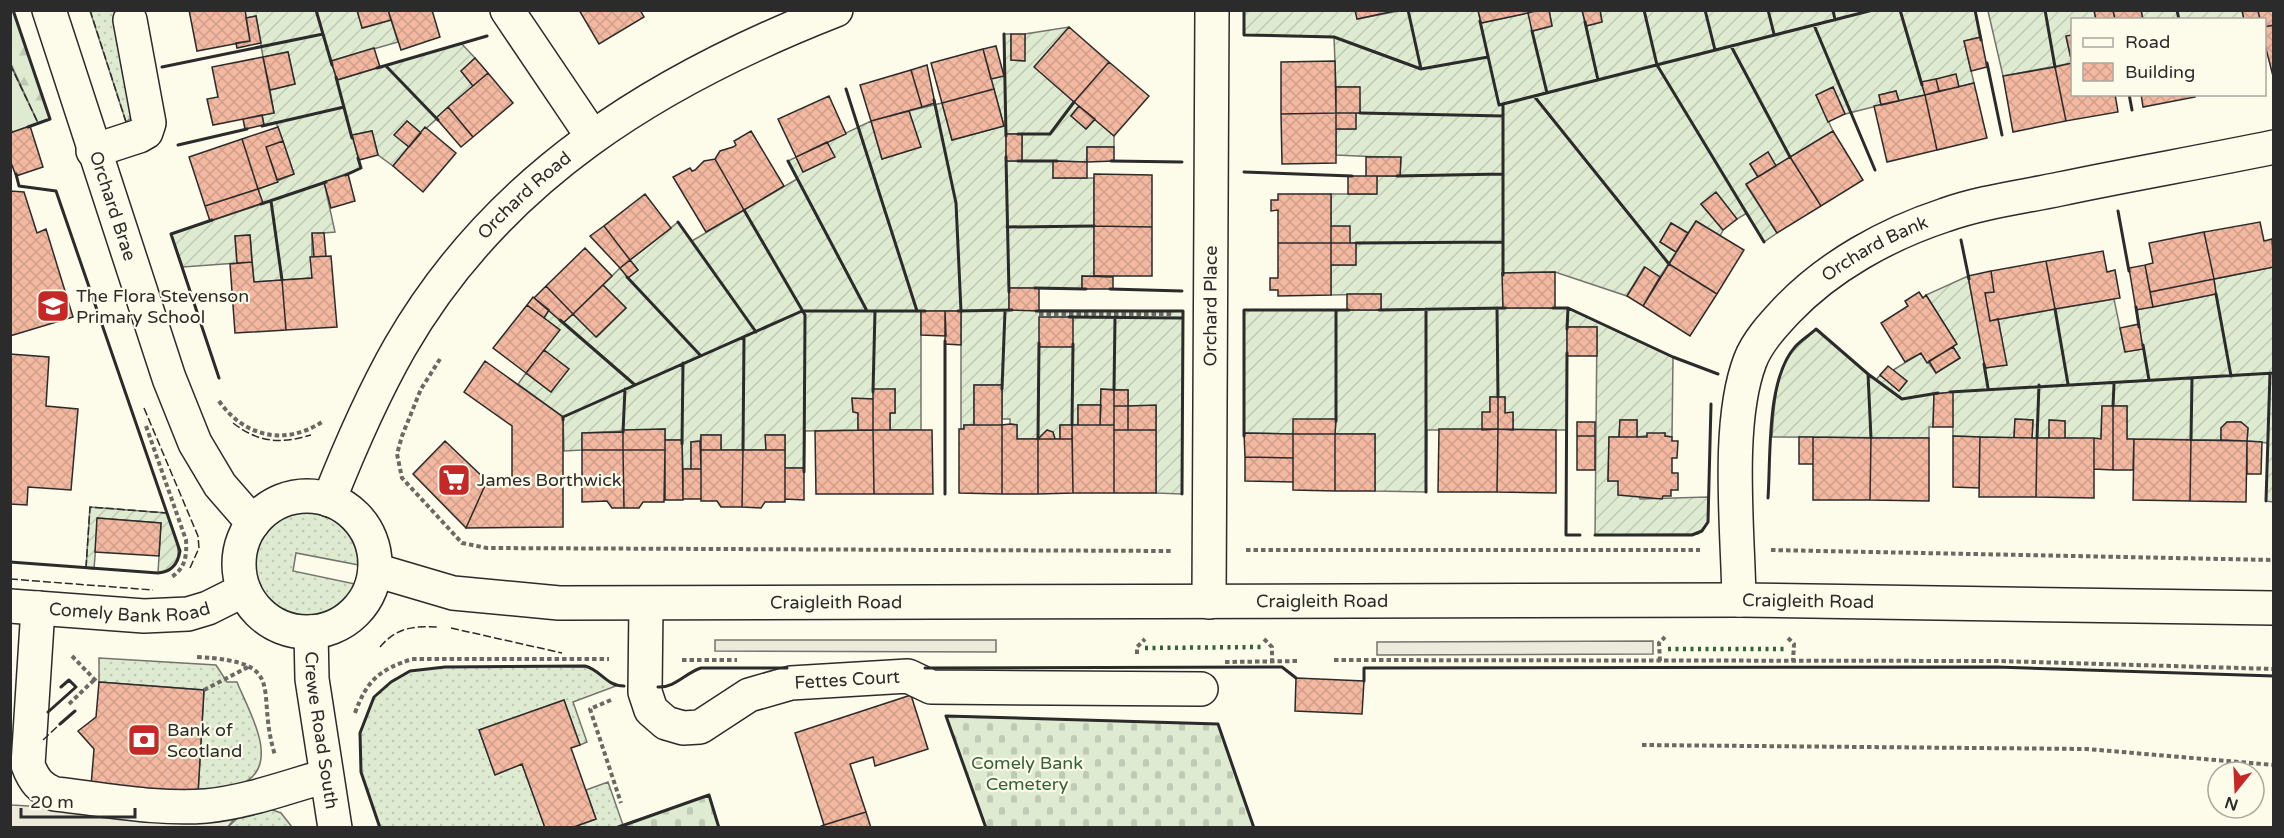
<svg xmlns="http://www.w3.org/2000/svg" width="2284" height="838" font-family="'Varela Round',sans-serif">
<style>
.grass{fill:url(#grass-dots);stroke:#74746e;stroke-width:1.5}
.forest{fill:url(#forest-firs);stroke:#74746e;stroke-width:1.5}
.cemetery{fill:url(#cemetery-stones);stroke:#74746e;stroke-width:1.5}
.park{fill:#deebd1;stroke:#74746e;stroke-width:1.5}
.garden{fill:url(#garden-furrows);stroke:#74746e;stroke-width:1.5;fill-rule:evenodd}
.parking{fill:#eceadb;stroke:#74746e;stroke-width:1.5}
.building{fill:url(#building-cross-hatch);stroke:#2b2b2b;stroke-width:1.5}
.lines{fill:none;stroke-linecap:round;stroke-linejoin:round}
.minor-casing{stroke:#2b2b2b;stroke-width:36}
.major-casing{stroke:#2b2b2b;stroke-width:36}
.path{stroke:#6a6964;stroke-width:4;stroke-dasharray:4.5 3;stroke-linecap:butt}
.minor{stroke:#fdfbea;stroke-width:33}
.major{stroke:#fdfbea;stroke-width:33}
.hedge{stroke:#34623c;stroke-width:4.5;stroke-dasharray:3 4.5;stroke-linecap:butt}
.fence{stroke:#2b2b2b;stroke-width:1.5;stroke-dasharray:8 3;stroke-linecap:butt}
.wall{stroke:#2b2b2b;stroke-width:3}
.labels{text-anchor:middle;stroke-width:4.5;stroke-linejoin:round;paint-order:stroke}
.street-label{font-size:18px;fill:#2b2b2b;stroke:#fdfbea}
.poi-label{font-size:18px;fill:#2b2b2b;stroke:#fdfbea;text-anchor:start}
.park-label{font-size:18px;fill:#34623c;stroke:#fdfbea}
</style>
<defs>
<pattern id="grass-dots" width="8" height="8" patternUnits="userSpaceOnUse" patternTransform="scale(1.5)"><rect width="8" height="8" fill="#deebd1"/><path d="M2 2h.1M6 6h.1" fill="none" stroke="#bfcab4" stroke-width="1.8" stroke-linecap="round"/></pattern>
<pattern id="forest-firs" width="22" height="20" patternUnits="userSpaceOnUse" patternTransform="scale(1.5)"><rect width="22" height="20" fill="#deebd1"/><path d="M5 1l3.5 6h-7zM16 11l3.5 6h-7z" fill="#bfcab4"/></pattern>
<pattern id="cemetery-stones" width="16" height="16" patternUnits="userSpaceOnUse" patternTransform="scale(1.5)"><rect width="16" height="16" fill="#deebd1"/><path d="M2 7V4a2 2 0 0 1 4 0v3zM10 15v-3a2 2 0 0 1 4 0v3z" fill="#bfcab4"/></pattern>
<pattern id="garden-furrows" width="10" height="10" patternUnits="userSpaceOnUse" patternTransform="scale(1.5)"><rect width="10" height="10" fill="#deebd1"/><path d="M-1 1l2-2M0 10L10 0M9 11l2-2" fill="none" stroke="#bfcab4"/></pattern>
<pattern id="building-cross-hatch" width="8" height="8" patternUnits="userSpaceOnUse" patternTransform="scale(1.5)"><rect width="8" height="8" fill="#f2b8a0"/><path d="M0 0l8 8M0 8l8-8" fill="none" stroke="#d09e8a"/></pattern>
</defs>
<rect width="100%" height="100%" fill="#fdfbea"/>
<path class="grass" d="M90,11H120L132,117L126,122Z
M300,512C333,512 356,531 359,565L296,553L293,571L355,584C345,602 332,613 312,616C246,624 232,527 300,512Z
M99,658L216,665L227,682H237C247,708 280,760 247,781C235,789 212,790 198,794L204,690L99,682Z
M585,666C598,669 604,681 616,686L573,702L587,742L580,745L564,700L479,730L495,774L522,764L545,827H380L361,772L360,734L374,697L391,682L410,671L445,667Z
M608,782L623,825L616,828H571L596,819L586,790Z
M267,808L281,813L292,827L227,828L245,811Z"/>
<path class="forest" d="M10,11H13L50,119L38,123L11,64Z"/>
<path class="cemetery" d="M946,716L1218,724L1254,827H986Z
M709,795L719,827H616Z"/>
<path class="park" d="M10,64L38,123L13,132L10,129Z"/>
<path class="garden" d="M1549,10L1582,11L1586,26L1602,22L1600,10H1975L1981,37L1964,41L1974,83L1959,87L1922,83L1925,95L1899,101L1896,91L1879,95L1881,105L1845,114L1833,87L1816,95L1833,131L1776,166L1768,152L1750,164L1758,177L1746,185L1777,233L1764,242L1747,213L1737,219L1716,193L1701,204L1723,230L1720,236L1696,221L1688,233L1671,223L1660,242L1676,252L1660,277L1644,267L1627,296L1555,272L1503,273V308H1568L1673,357L1672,437L1665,436V433L1637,437V420H1620L1619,437H1609L1608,481H1618L1639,495L1640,499L1708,497V522L1698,534L1595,535L1597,327H1567V430H1513V413H1505V397H1490V412L1482,430H1427L1426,492L1375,491V434H1335L1336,420L1293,434L1244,433V310H1381V294L1331,295V265H1355L1356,243H1350L1331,226V194H1376L1377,176H1400L1401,158L1336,155V129H1355L1356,113H1360L1359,87H1336L1334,37L1244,35V11H1355L1358,19L1399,11H1478L1481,23L1528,13L1533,31L1552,26Z
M245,11H357L363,28L391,20L398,42L331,61L337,80L461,43L475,58L461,71L473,86L421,133L407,121L395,135L409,147L393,166L378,155L372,131L352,135L361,168L324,182L335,232L312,234V278L254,282L250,235L235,236L237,263L183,267L171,234L262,204L258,189L294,174L276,122L264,125L262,115L274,113L270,90L295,84L288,52L263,57L256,16L246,18Z
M1988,11H2094L2096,19L2072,20V35L2066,37L2072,63L2003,76Z
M2141,11H2242L2244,19H2143Z
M1069,27L1079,106L1071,116L1086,129L1095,119L1114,136V147H1087V162L1054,161L1053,178H1094V276H1082V289L1009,288V310L1183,311L1182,494L1156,493V406H1128V390L1101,389V405H1078V425H1060V439H1055L1053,432L1047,430L1038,439H1017V425L1010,424V419H1002V385H974V425H964V429H961V311H921V430H890V413H895V389L873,399H852L853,412L858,413V430L805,431L804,468H785V435H766V450H721V435H701L700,441L691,442V469H683L682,440H665V429L582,433V450L564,451L563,417L518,384L526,373L551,392L568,369L544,350V318L549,310L563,323L573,314L597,337L626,308L603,285L620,268L629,277L638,270L630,260L678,222L692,241L797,179L788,161L796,157L803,172L834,157L827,142L871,121L882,159L920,147L909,111L942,103L952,140L1004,126L991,79L1004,75V34H1011V60L1024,61L1025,34ZM1006,134H1022V161H1006Z
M2273,267V502L2266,501L2268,443L2247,441L2248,428L2241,422H2227L2221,428V440L2127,439V406H2102L2101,439L2065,438V421L2050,420L2049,438H2032L2033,420L2015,419L2014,438L1953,436L1952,392L1934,394L1933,427H1929V438L1772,437C1774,408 1775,370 1795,347C1801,340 1810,335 1816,329L1868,374L1876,380L1880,375L1899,391L1907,381L1893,370L1921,353L1936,373L1960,358L1953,347L1956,343L1926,295L1968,276L1986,368L2006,364L1998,319L2114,299L2125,352L2143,349L2136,310L2216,294L2214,279Z
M90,507L167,513C174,532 192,570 158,573L161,523L98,518L94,569L86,568Z"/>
<path class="parking" d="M715,640H996V652L715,651Z
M1653,641V654L1377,655V642Z
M10,804L12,805L234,819L227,828L11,827Z"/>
<path class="building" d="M189,10H245L250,41L197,51Z
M357,10H388L391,20L362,28Z
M388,10H432L440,37L401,50Z
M579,10H640L644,17L599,44Z
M1355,10H1399L1357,19Z
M1478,10H1528V13L1481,23Z
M1539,10H1549L1552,26L1532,31L1528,13Z
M1582,10H1600L1602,22L1586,26Z
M2094,10H2113L2115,20H2096Z
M2113,10H2141L2143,20H2115Z
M2242,10H2258L2260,20H2244Z
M2258,10H2274V25L2264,27V20H2260Z
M256,16L261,43L237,48L236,43L250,41L246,18Z
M2274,25V80L2264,41V27Z
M1069,27L1109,62L1074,102L1034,67Z
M1011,34H1025V61L1011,60Z
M2072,35V63L2066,36Z
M1981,37L1987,67L1971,71L1964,41Z
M996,46L1004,76L991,79L983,49Z
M374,48L380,67L337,80L331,61Z
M983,49L994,89L942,103L931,63Z
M288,52L295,84L270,90L263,57Z
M263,57L274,113L213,125L207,99L218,97L212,67Z
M475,58L488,73L473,86L461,71Z
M1335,61L1336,113L1281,114V62Z
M1109,62L1149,96L1114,136L1074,102Z
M2072,63V94H2115L2118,112L2066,121L2055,67Z
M927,65L935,103L922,107L911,70Z
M2055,67L2066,121L2013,132L2003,76Z
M911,70L922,107L871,121L860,85Z
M488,73L513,103L473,137L448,107Z
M1956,74L1959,87L1939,91L1936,79Z
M1936,79L1939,91L1925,95L1921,82Z
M1974,83L1987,138L1937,150L1925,95Z
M1336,87H1360V113H1336Z
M1833,87L1845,114L1828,122L1816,95Z
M994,89L1004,126L952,140L942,103Z
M1896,91L1899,101L1881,105L1879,95Z
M2141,94H2194L2195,97L2143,107Z
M1925,95L1937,150L1887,162L1874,106Z
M829,96L846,134L796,157L778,119Z
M1079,106L1095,119L1086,129L1071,116Z
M448,107L473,137L461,147L436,118Z
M909,111L921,147L882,159L871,121Z
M1336,113V163L1282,164L1281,114Z
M1336,113H1356V129H1336Z
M262,115L264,125L245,129L243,119Z
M407,121L421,133L409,147L394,135Z
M30,126L43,167L16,176L10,160V133Z
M278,127L283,141L266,147L278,182L258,189L242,139Z
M425,127L456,153L423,192L393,166Z
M372,131L378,155L359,160L352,135Z
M751,131L784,186L744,210L715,159L720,151L733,147L736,145L734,141Z
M1833,131L1863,180L1821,206L1790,157Z
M1006,134H1022V161H1006Z
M242,139L258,189L205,206L189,157Z
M283,141L294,174L277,180L266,147Z
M827,142L835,157L803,172L796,157Z
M1087,147H1114V161L1087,162Z
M1768,152L1776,166L1758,177L1750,164Z
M1366,157H1401L1400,176H1366Z
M1790,157L1821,206L1777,233L1746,184Z
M715,159L744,210L706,232L673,177L690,168L692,171L695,170L704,161Z
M1053,161L1087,162V178H1053Z
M348,174L355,201L331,208L324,182Z
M1094,174L1152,175V227L1094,226Z
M1348,176H1377V194H1348Z
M258,189L263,203L210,221L205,206Z
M10,191L24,192L37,233L46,229L73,317L10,336Z
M1716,192L1737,219L1723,230L1701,204Z
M645,194L671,228L630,260L604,226Z
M1278,194H1331V243H1278V210L1271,211V200H1278Z
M1696,221L1744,250L1717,294L1669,264Z
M2260,222L2264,241L2272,239L2274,267L2214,279L2204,232Z
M1671,223L1688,233L1676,252L1660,242Z
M604,226L630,260L620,268L590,236Z
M1094,226L1152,227V276H1094Z
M1331,226H1350V243H1331Z
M2204,232L2214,279L2150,292L2145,265L2153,263L2149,243Z
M312,233H324L326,256L314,257Z
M250,235L252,262L237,263L235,236Z
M1278,243H1331V295L1278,296V290H1270V278H1278Z
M1331,243H1356V265H1331Z
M585,248L612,276L573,314L546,286Z
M2103,251L2107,272L2115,270L2120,298L2055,309L2046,261Z
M331,256L337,327L286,330L282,280L312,278L310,257Z
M630,260L638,270L628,278L620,268Z
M2046,261L2055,309L1990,321L1985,293L1994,292L1991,271Z
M252,262L254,282L282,280L286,330L235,333L230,264Z
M1669,264L1717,294L1690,336L1643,306Z
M2145,265L2153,307L2136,310L2129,268Z
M1645,267L1660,277L1643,306L1627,296Z
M1991,271L1994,292L1985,293L1990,321L1998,319L2007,365L1985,368L1968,276Z
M1555,272V308H1503L1502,273Z
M1082,276L1113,277V289H1082Z
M2214,279L2216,294L2153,307L2150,292Z
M603,285L626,308L596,337L573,314Z
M546,286L573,314L563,323L534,298Z
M1009,288H1039V311L1009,310Z
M1919,292L1923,298L1926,295L1957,344L1927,363L1921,353L1905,362L1881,323L1908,306L1905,301Z
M1347,294H1381V310H1347Z
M533,297L549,310L544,318L527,305Z
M527,305L560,330L526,373L493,348Z
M921,311H945L946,336L921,335Z
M945,311H961V345L945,344Z
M1039,317H1073V347H1039Z
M2139,324L2143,349L2125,352L2120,328Z
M1567,327H1597V356H1567Z
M1953,347L1960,358L1936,373L1929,361Z
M544,350L569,369L551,392L526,373Z
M10,354L49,357L46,406L78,409L71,490L28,487L27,505L10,504Z
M485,361L563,417V527L466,528L487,481L512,482V426L464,392Z
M1888,366L1907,381L1899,391L1880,375Z
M974,385H1002V425H974Z
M873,389H895V413H890V430H873Z
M1101,389L1114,390V425H1100Z
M1114,390H1128V406H1114Z
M1953,392V427H1933L1934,394Z
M1490,397H1498V429L1482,430V412H1490Z
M1498,397H1505V413L1513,412V430L1498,429Z
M852,398L873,399V430H858V413L853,412Z
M1078,405H1101L1100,425H1078Z
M1156,405V430H1128V406Z
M1114,406H1128V430H1114Z
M2102,406H2113V470L2094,469V438L2101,439Z
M2113,406H2127V439H2134L2133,470H2113Z
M1293,419H1336L1335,434H1293Z
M2015,419L2033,420L2032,438H2014Z
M1620,420H1637V437H1619Z
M2049,420L2065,421V438H2049Z
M1577,422H1595V436H1577Z
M2227,422H2241L2248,428L2247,441L2221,440V428Z
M1010,424L1017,425V439H1038V494H1002V425Z
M964,425H1002V494L959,493V429H964Z
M1060,425H1072V439H1060Z
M1072,425H1114V493H1073Z
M665,429V450H623V430Z
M1439,429H1498L1497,492H1438Z
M1498,429L1556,430V493L1497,492Z
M873,430L874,494H816L815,431Z
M873,430H932L933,494H874Z
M1047,430L1053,432L1055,439H1038Z
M1114,430H1156V493H1114Z
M623,432V450H582V433Z
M1244,433L1293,434V458L1245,457Z
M1647,433H1665V436L1672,437V441H1678L1677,458H1672V473H1678V490H1671V496H1663L1662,499L1618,495V481H1608L1609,437H1647Z
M1293,434H1335V491L1293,490Z
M1335,434H1375V491H1335Z
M701,435H721V450H701Z
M765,435H785V450H766Z
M1577,436H1595V470H1577Z
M1953,436L1980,437L1979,488L1953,487Z
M1799,437H1813V464H1799Z
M1813,437L1871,438L1870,500H1813Z
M1980,437L2037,438L2036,497H1979Z
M1871,438H1929V501L1870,500Z
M2037,438H2094V498L2036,497Z
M1038,439H1072L1073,493L1038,494Z
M2134,439L2191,440L2190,501L2133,500Z
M665,440H682L683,500H665Z
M2191,440L2247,441L2246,502L2190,501Z
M445,441L487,481L466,528L413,474Z
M700,441L701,469H691V442Z
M2247,441L2262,442L2261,474H2247Z
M582,450H623L624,508H612L607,501L582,502Z
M623,450H665L664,502H643L639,508H624Z
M701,450H743L742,507H721L717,501H701Z
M743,450H785V502H765L761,508L742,507Z
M1245,457L1293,458V482L1245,481Z
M785,468H804V500L785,499Z
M683,469H701V499H683Z
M97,518L161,523L159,556L95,552Z
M1296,678L1364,681L1362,714L1295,711Z
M99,682L204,690L198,794L91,786L94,749L78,731L96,717Z
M911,695L928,749L875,766L873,757L850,764L866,812L824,825L795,733Z
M564,700L580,745L571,748L596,819L571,828H545L522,764L495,775L479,730Z
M866,812L871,828H817L824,825Z"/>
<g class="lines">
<g class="minor-casing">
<g id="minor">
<path id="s1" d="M49,10L169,378L195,443L220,485L253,523"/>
<path d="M507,10L592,136"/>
<path d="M93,151L139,136L146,132L149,123L130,20"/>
<path id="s2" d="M329,500C350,447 372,396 400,347C498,177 657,80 836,10"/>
<path id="s3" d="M1739,600C1738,531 1726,424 1750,361C1757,342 1773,325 1787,310C1829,266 1887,234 1945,215C1981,202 2022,197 2060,189C2131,174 2202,162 2274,147"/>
<path id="s4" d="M1209,602L1212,10"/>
<path id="s5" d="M646,604L645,692L651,710L666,723L683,728L700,727L749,695L791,683L908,676L931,687L1201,689"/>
<path d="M38,608L28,765C34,781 40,788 55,794C104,799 157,810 206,806C247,802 287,787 326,776"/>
<path id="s6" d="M311,632L312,679L335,828"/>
</g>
</g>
<g class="major-casing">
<g id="major">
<circle cx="307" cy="564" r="68"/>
<path id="s7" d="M375,570L453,593L559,603L1739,600L2274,608"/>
<path id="s8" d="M10,606L144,616L188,614L208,608L244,590"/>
</g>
</g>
<path class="path" d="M1039,314H1174
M440,359L421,389L402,436L397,454L402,478L462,543L487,548L1172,551
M219,401C244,437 285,446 322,422
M146,426L186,540C187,557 185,569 170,578
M1246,550H1700
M1771,550L2274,560
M1788,638L1794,644L1793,661
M1264,639L1272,647V662
M1137,654V647L1145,639
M72,656L98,683
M197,657C291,662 254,689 275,755
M682,660H737
M1334,660L1999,661L2274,669
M1660,661L1659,643L1665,637
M1225,662L1299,661
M204,690L250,666
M611,700L590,709L621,803
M69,704L95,679
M355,713C367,680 379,670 412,659H609
M1642,745L2087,749L2274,765"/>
<use href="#minor" class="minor"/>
<use href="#major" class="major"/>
<path class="hedge" d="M1145,648L1262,647
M1668,649H1784"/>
<path class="fence" d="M90,10L126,122
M10,64L38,123
M144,408L198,536L199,548L190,568
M233,423C259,443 280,444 311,435
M86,568L90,507L167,513
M10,579L153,590
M451,628L562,653
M380,647C397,627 413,626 438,627
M43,740L60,724"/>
<path class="wall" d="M13,10L50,119L28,127
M316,10L332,65
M1244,10V35L1334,37L1421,69L1488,57
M1408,10L1421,69
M1644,10L1657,65L1764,242
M1705,10L1715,50
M1768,10L1774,34
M1833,10L1835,20
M1900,10L1922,85
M1975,10L1981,40
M2045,10L2055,67
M2177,10L2179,20
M1480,21L1499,105L1873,10
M1585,22L1598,80
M1814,25L1875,170
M1532,31L1547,93
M1004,34L1006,136
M1731,46L1790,157
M1987,63L2002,135
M386,66L438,120
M162,67L323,34
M377,68L487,36
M336,77L352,138
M846,89L917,311
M2129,94L2132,110
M1534,96L1669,264
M934,100L956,203L961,311
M1360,113L1503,116
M262,126L344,107
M1018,134H1050L1074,102
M178,145L247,129
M1006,157L1009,292
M788,161L867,311
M1018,161H1057
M1111,161L1182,162
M1244,172L1352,176
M346,175L361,168L358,158
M1397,176L1502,174
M271,201L282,280
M261,204L326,182
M744,210L805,315L804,472
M2118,211L2129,271
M212,220L171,234L219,378
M678,222L756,332
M1007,227L1094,226
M1961,240L1969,279
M1356,243L1502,242
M1503,275V104
M627,277L701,356
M1035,288L1086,289
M1110,289L1182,291
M2216,294L2231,376
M2136,307L2139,327
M1497,308L1498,397
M1553,308H1568L1673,357L1718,374
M1426,309V492
M2055,309L2068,384
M1379,310L1505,308
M958,311L1012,310
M1036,311H1183L1182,494
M1069,317L1183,318
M560,320L635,385
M1567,329L1568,308
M2143,345L2149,380
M1567,353L1566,535H1580
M1984,364L1988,388
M1868,374L1871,438
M1002,389L1005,311
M1114,390L1115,318
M873,392L875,311
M1950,392L2274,373
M2113,406L2114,384
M563,420V417L802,311H925
M1336,421V310
M1072,425L1073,344
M623,432L625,389
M1244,436V310H1349
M2037,438L2039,385
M1038,439L1039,343
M2191,440L2192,378
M682,444L683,363
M743,450L744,337
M945,494V341
M1768,498C1771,456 1766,380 1795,347C1801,340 1810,335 1816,329L1868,374L1902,399L1938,393
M2266,501L2270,373
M1595,535H1692L1702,531L1708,522L1711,404
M10,562L158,573C171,572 178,564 180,551L56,191L19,186L16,174
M925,668L1282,667L1296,678
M1364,681V668L1997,667L2274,676
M658,687C675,688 685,673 701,668H787
M48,712L76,687L69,680L61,687
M60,724L75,711
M380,828L361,772L360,733L374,697L391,682L410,671L445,667L585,666C601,670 606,686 624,686
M616,828L709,795L719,828
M986,828L946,716L1218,724L1254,828"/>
</g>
<defs>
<g id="school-square" transform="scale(1.725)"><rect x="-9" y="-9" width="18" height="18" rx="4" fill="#c62828" stroke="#fdfbea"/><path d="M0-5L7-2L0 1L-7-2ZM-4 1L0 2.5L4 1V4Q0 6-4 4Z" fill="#fff"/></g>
<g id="supermarket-square" transform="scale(1.725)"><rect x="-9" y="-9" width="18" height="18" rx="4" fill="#c62828" stroke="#fdfbea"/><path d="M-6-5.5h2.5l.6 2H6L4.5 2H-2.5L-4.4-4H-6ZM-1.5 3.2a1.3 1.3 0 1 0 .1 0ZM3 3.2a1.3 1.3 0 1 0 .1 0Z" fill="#fff"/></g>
<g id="bank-square" transform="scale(1.725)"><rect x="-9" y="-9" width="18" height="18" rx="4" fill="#c62828" stroke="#fdfbea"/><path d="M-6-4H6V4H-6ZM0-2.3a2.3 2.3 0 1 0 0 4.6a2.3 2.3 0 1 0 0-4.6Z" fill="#fff"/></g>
</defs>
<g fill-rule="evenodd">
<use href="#school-square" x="53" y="306"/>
<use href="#supermarket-square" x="454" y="480"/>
<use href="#bank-square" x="144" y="740"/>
</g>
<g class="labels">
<g class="street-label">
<text dy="6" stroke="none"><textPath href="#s2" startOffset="366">Orchard Road</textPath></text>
<text dy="6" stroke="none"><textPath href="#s1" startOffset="206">Orchard Brae</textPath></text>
<text dy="6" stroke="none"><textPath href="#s3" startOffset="412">Orchard Bank</textPath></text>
<text dy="6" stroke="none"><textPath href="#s4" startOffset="296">Orchard Place</textPath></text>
<text dy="6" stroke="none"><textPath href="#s7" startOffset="951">Craigleith Road</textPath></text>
<text dy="6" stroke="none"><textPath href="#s7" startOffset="1437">Craigleith Road</textPath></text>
<text dy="6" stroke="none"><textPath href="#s7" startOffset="465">Craigleith Road</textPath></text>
<text dy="6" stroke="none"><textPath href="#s8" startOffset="120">Comely Bank Road</textPath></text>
<text dy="6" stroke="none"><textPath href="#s5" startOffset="320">Fettes Court</textPath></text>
<text dy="6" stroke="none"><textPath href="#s6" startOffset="99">Crewe Road South</textPath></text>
</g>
<g class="poi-label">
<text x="76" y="302">The Flora Stevenson<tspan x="76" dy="21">Primary School</tspan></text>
<text x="477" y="486">James Borthwick</text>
<text x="167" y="736">Bank of<tspan x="167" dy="21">Scotland</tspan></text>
</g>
<g class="park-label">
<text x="1027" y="769">Comely Bank<tspan x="1027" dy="21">Cemetery</tspan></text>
</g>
</g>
<rect width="2284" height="838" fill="none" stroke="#2b2b2b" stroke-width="24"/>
<rect x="2071" y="18" width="195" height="78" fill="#fdfbea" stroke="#a9a89e" stroke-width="1.5"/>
<rect x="2083" y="38" width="30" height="9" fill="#fdfbea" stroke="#a9a89e" stroke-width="1.5"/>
<text x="2125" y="48" font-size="18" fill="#2b2b2b">Road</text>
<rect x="2083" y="63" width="30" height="18" fill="url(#building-cross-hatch)" stroke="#a9a89e" stroke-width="1.5"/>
<text x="2125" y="78" font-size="18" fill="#2b2b2b">Building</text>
<g transform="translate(2236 790) rotate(198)"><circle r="28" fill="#fdfbea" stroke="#a9a89e" stroke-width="1.5"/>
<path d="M0-4.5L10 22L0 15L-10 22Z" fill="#c62828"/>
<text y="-9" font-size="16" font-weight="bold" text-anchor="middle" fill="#2b2b2b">N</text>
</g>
<path d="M21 808v9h114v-9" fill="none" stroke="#2b2b2b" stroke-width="3"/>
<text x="30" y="808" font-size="18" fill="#2b2b2b" stroke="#fdfbea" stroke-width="4.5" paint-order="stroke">20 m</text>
</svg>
